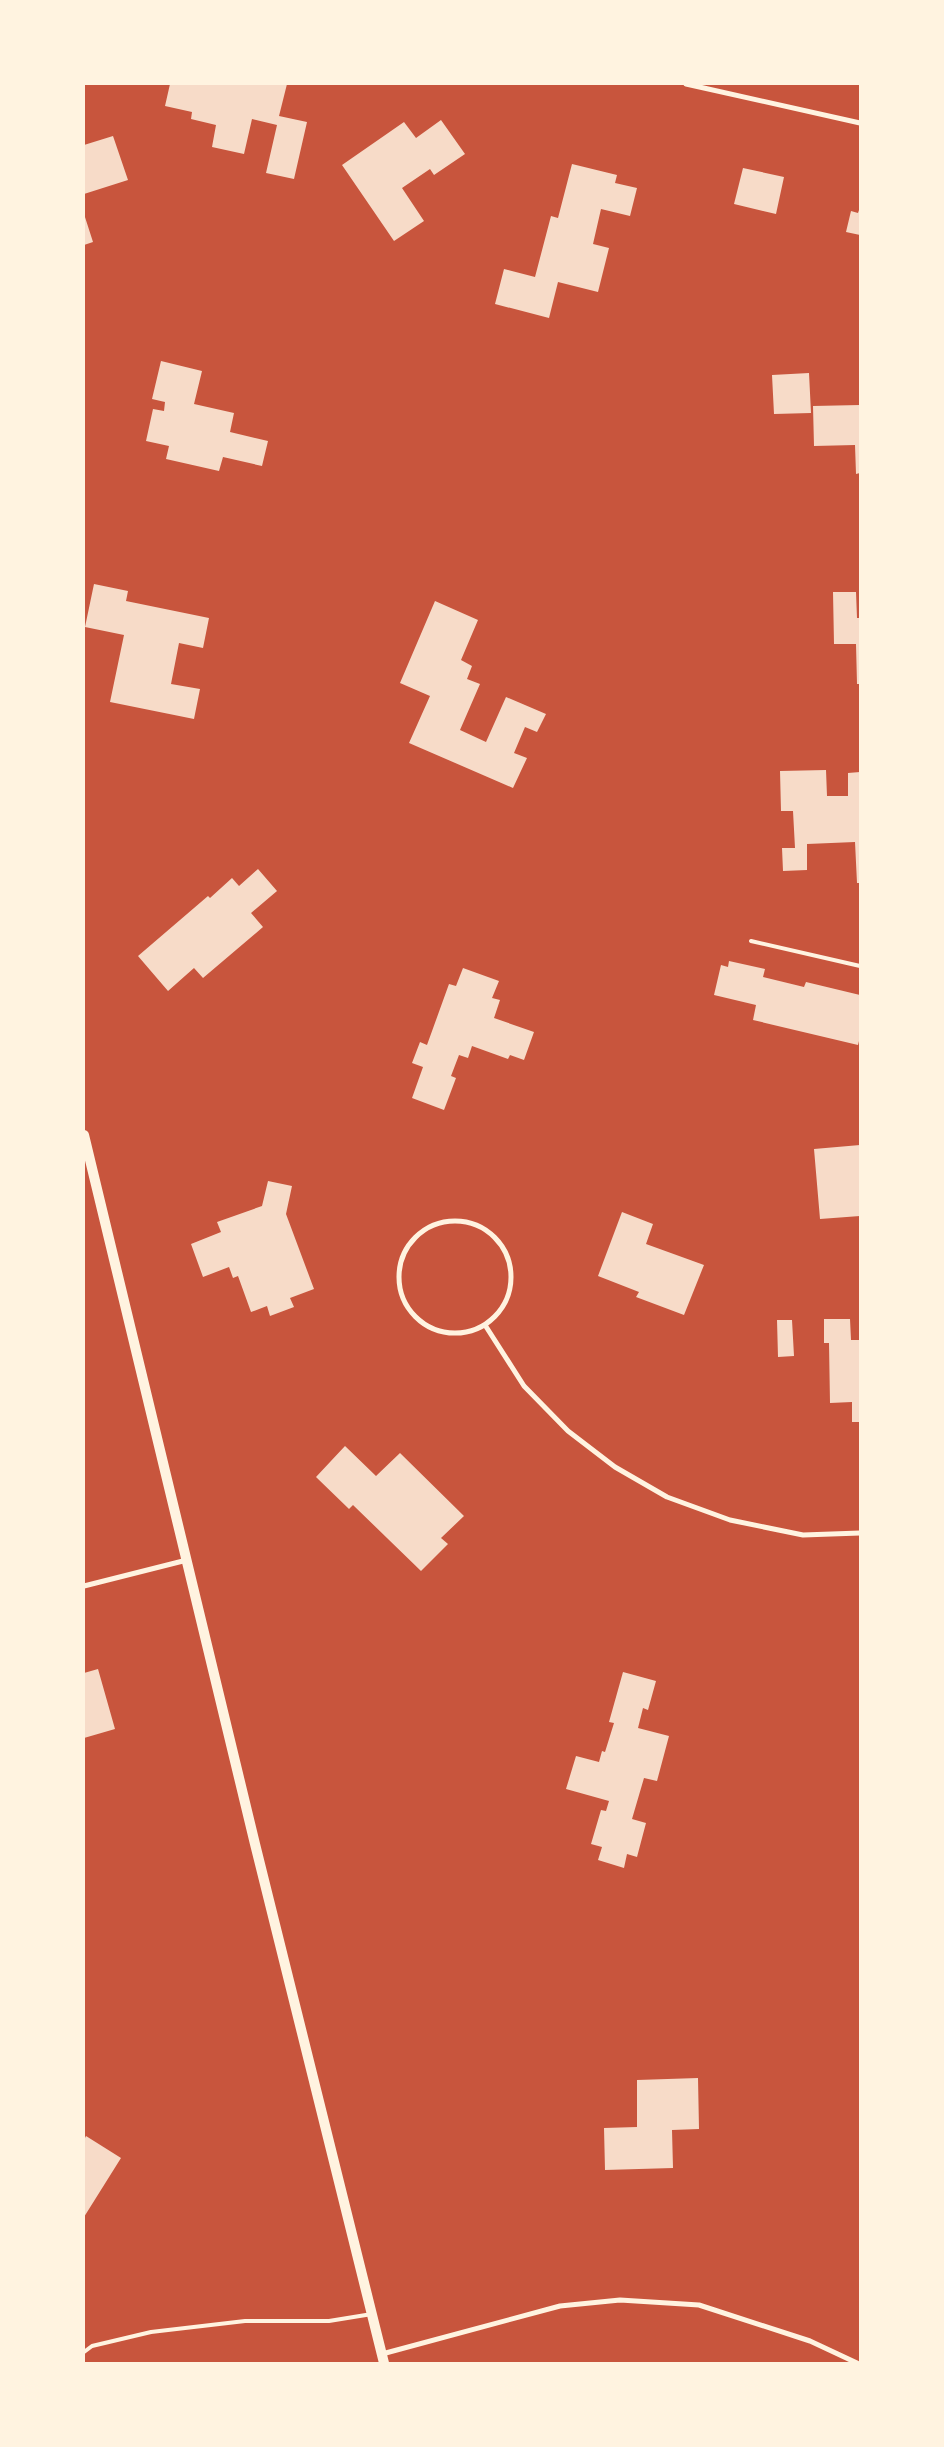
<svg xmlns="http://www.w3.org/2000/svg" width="944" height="2447" font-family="Montserrat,sans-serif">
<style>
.building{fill:#f7dbc8}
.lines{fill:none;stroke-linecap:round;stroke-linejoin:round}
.service{stroke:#fff3e0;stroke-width:4}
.minor{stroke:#fff3e0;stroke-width:5}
.secondary{stroke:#fff3e0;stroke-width:10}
</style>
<rect width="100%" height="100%" fill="#c8553d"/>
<path class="building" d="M170,84H287L279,116L307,122L294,179L266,173L277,125L252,119L244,154L212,147L216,125L191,119L192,112L165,106Z
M441,120L465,154L434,175L430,169L402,188L424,221L394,241L342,165L404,122L416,138Z
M113,136L128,180L84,194V145Z
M572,164L617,175L615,183L637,188L630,216L601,209L593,244L609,248L598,292L558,282L549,318L495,304L504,269L535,277L551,216L558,218Z
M743,168L784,177L776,214L734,204Z
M860,207V235L846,232L851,211L858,213Z
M84,214L93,242L84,245Z
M161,361L202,371L194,404L234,413L230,432L268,441L262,466L223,457L219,471L166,459L169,446L146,441L153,409L164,411L165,402L152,399Z
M809,373L811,413L774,414L772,375Z
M860,405V473L856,474L855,445L814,446L813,406Z
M94,584L128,591L126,601L209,618L203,648L179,643L171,684L200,689L194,719L110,702L124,635L85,627Z
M833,592H856L857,618H860V684H857L856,644H834Z
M435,601L478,620L461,660L472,666L467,679L480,684L460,730L486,742L506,697L546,714L537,732L525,727L514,753L527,758L513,788L409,743L430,696L400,683Z
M826,770L827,796H848V773L860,772V883H857L855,842L807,844V870L783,871L782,848H795L793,811H781L780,771Z
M258,869L277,891L251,913L263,927L203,978L194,968L168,991L138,956L208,896L210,898L232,878L239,886Z
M729,961L765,969L763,977L804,987L806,982L860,995V1037L858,1045L753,1020L756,1005L714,995L721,965L728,967Z
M463,968L499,981L492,998L500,1000L494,1018L534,1032L524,1060L510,1055L508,1059L472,1046L468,1058L459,1055L451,1076L456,1078L444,1110L412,1098L423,1067L412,1063L420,1042L427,1045L449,984L456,986Z
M860,1145V1216L820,1219L814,1149Z
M268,1181L292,1186L286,1214L314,1289L290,1298L294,1307L270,1316L267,1306L251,1312L238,1276L233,1278L229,1267L203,1277L191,1244L221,1232L217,1222L262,1206Z
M622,1212L653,1224L646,1244L704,1265L684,1315L636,1297L639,1292L598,1276Z
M824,1319H850L851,1340H860V1422H852V1402L830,1403L829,1343H824Z
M777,1320H792L794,1356L778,1357Z
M345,1446L376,1476L400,1453L464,1516L441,1538L448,1544L421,1571L353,1505L349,1509L316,1477Z
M98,1669L115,1729L84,1738V1673Z
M623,1672L656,1681L648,1710L643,1708L638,1728L669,1736L657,1781L644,1778L632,1819L646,1823L637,1857L627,1854L624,1868L598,1860L602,1847L591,1844L601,1810L606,1811L609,1801L566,1789L576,1756L599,1762L602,1751L605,1752L614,1723L609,1722Z
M698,2078L699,2129L672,2130L673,2168L605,2170L604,2128L637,2127V2080Z
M86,2136L121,2158L84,2217V2140Z"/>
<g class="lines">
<path class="service" d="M751,941L860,966
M84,2352L92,2346L151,2332L245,2321H329L372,2314"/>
<path class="minor" d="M686,84L860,123
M399 1277a56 56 0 1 1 112 0a56 56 0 1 1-112 0Z
M485,1325L524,1386L568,1431L615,1467L667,1497L730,1520L803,1535L860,1533
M84,1586L187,1560
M382,2354L560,2306L620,2300L699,2305L810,2341L857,2363"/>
<path class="secondary" d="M84,1135L255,1844L384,2363"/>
</g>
<rect width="944" height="2447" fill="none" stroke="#fff3e0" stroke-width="170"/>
</svg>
